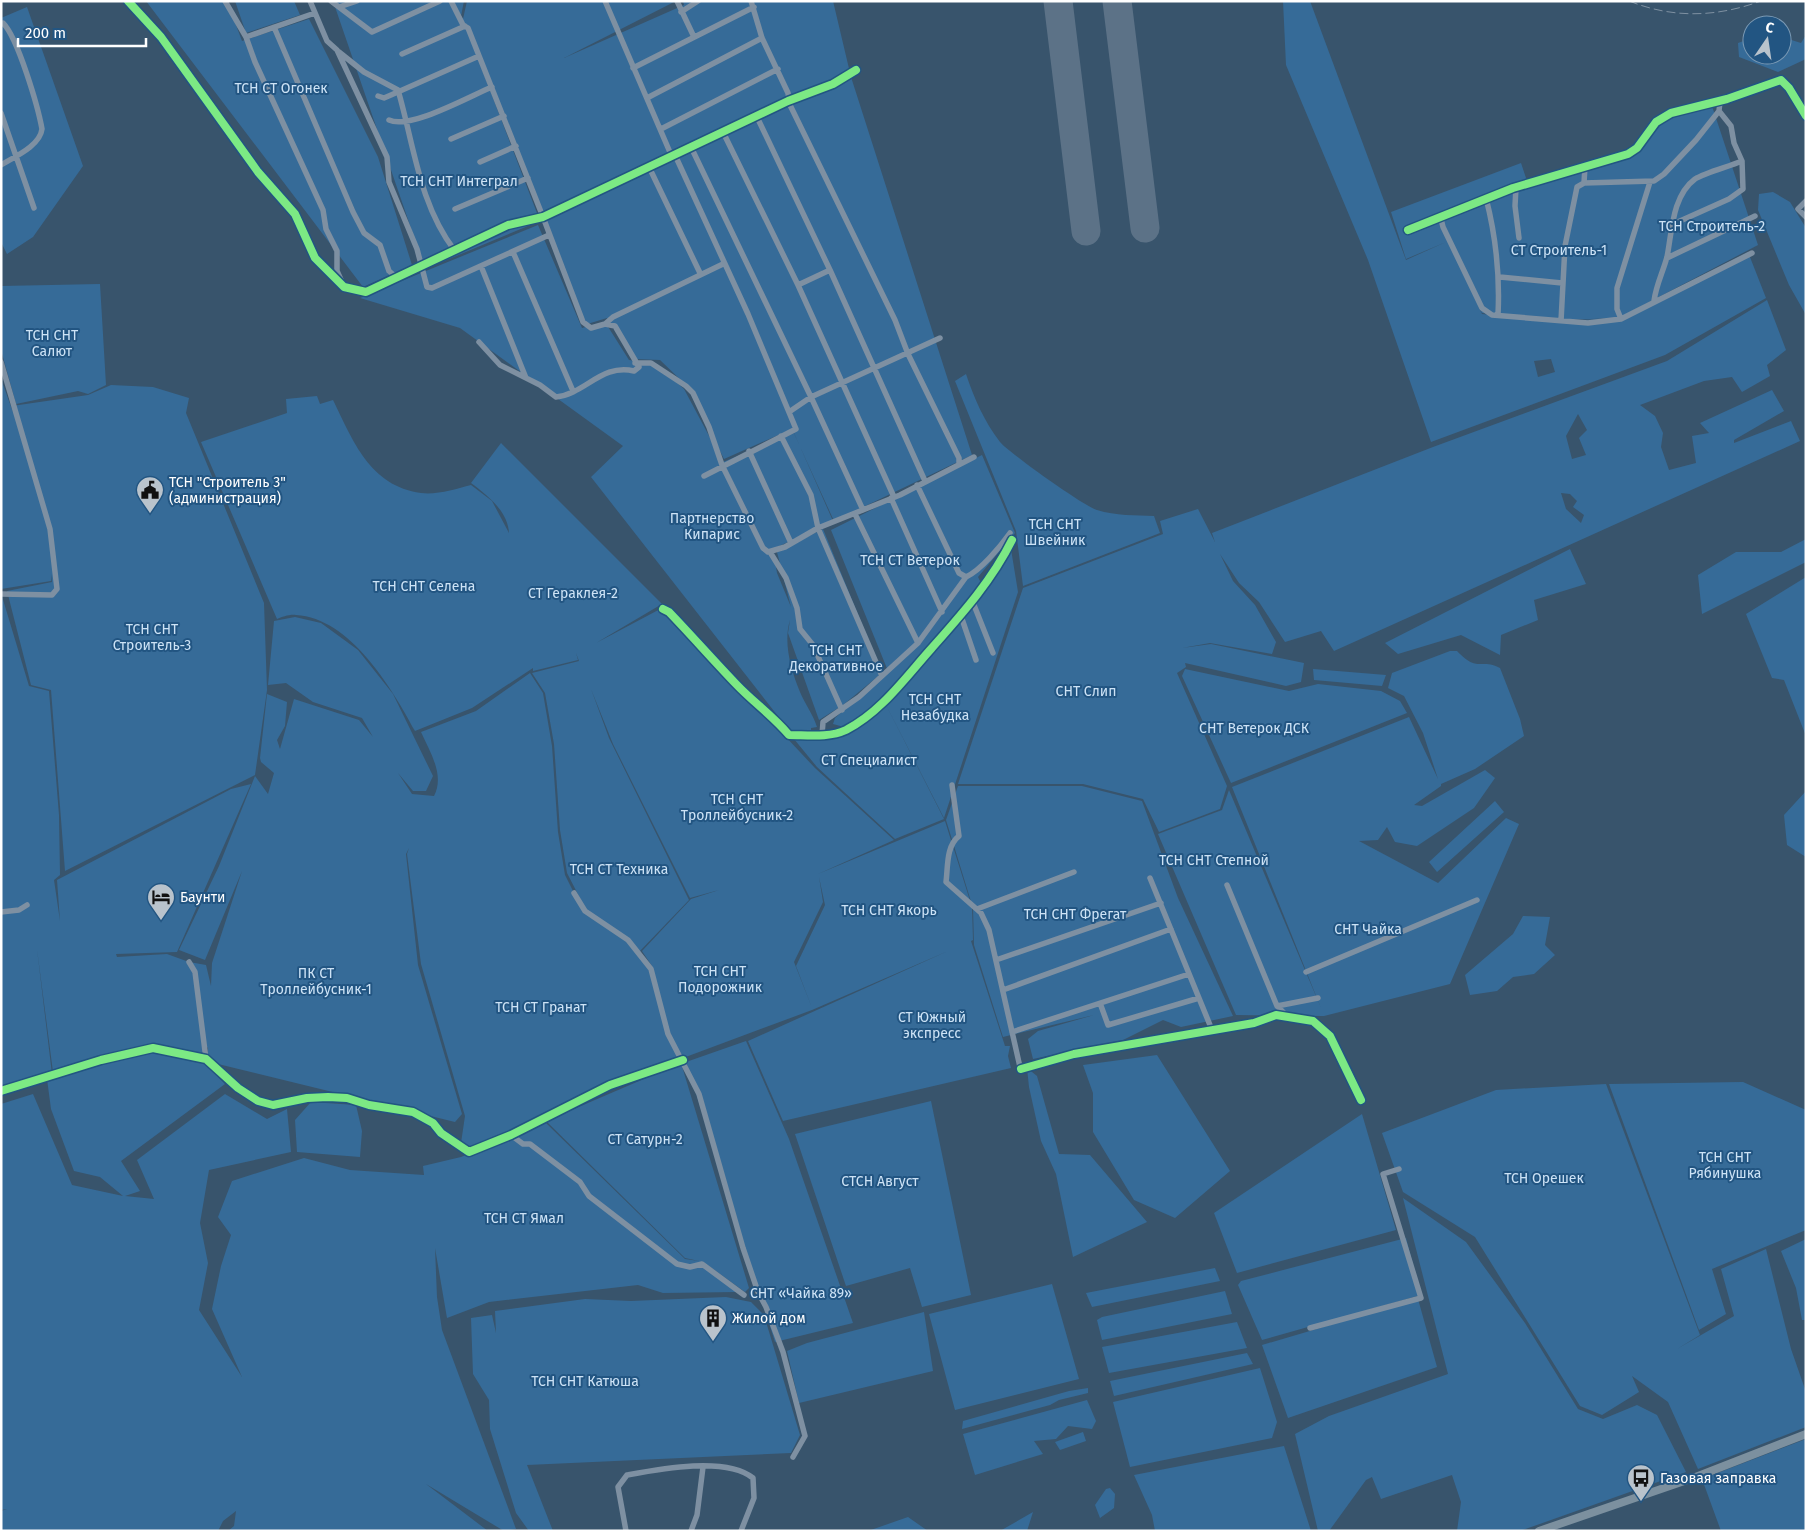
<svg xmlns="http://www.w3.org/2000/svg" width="1807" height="1532" font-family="'Fira Sans',sans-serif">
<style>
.green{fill:#366b98;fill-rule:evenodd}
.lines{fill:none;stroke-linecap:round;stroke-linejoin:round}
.runway{stroke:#5c7287;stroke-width:29}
.minor{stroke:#7e90a2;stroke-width:5.5}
.major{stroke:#7c909f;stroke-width:8}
.rail{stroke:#7f91a2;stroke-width:1;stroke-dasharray:9 4;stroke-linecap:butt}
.cycleway-casing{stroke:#225582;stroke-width:11}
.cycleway{stroke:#7ce984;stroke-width:8}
.labels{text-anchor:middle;stroke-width:4;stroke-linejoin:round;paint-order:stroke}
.park-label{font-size:14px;fill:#cde3f6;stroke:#225582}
.poi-label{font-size:14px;fill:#fff;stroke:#225582;text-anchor:start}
</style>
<rect width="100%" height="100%" fill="#38546c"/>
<path class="green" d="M146,1H227L242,41L309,19L378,157L412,265L363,287Z
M235,1H294L300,15L246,33Z
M333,1H464L461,16L463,19L467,1H676L564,58L684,5L683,1H833L851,77L972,455L834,521L792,429L724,459L687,386L660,360L634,359L607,318L584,325L475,51L540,221L425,269Z
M1283,1H1310L1406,260L1446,242L1406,259L1391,212L1521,163L1528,184L1584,167V184L1654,182L1679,159L1650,182L1643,179L1585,182L1586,167C1602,162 1624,160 1637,150C1644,144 1649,133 1655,125C1668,109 1693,107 1712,106L1758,245L1655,299C1656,285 1664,272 1667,258C1675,227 1673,194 1704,175L1702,173C1669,196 1675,226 1665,260C1661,274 1654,286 1653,300L1619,318L1562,320L1482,313L1478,306L1482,314L1561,321L1621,318L1748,252L1766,298L1665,355L1431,442L1368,260L1286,65ZM1551,359L1555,372L1538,377L1534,361Z
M27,7L83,166L33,237L7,254L1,242V18Z
M1806,35V59L1778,72L1739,57L1738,43L1752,38V55H1782V37L1801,43Z
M1773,192L1790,202L1806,228V315L1789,285L1758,210L1759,194Z
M538,225L582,328L605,322L629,360L657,364L684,389L723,462L794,433L833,521L773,549L777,573L791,607L777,552L823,529L882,673L843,705L819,720L788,633L790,620C783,643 791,670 800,692C805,704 813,714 817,727L811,728V731L792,734L591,477L623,446L460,328L360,298Z
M100,284L106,385L88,394L78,391L16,404L1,350V286Z
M1767,300L1786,350L1767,365L1770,376L1742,392L1732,377L1704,381L1640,405L1655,416L1663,433L1661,447L1669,470L1696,463L1692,436L1709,433L1700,423L1772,390L1784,411L1734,440V443L1791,421L1800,441L1334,651L1321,631L1285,642L1259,602L1239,583L1220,554L1233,581L1255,605L1276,642L1272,654L1210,643L1182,648L1211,644L1304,663L1301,682L1286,686L1185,663L1186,667L1177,673L1227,786L1220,809L1159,832L1143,799L1083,784H958L1023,588L1163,534L1160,521L1198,509L1215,542L1212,533L1433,447L1667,361ZM1578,414L1587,430L1579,438L1586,455L1572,459L1566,436ZM1561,493L1570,494L1577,501L1573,507L1584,515L1581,523L1566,509Z
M966,374C974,398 984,421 1000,442C1008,452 1085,507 1097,510C1116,516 1135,515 1154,516L1160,533L1023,586L1016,531L955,381Z
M1,379L13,412L12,406L88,395L111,385L153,387L189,398L186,413L264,603L267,690L255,775L65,871L51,690L31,685L7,591L52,582L51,574V581L1,589Z
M317,396L320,404L333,400C353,441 370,486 421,493C437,495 456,489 471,485L492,501L509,533C508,511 487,495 471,483L501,443L662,604L596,643L664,607L815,768L894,840L818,874L945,821L972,907L973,940L971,941L1005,1046H1010L1008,1056L1011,1068L783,1121L748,1041L948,951L812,1010L683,1058L669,1034L652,966L642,951L691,899L719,890L690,898L613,744L591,689L609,738L689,900L640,951L586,910L567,873L560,830L554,744L545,693L532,673L579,661L576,653L578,660L533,671V668L472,708L415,731C392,688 350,618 296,615C290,614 282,617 277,619L201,442L287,413L286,399ZM819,877L825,905L796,966L812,1008L794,962L823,902Z
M982,455L1015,533L978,577L981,583L1010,543L1018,592L944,818L883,699L944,819L895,839L817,767L794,739L835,737L877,707L844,727L833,724L835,718L888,671L831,530Z
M1806,539V562L1702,614L1698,575L1736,552H1781Z
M1570,549L1586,584L1534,600L1538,620L1501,635L1500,655L1461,635L1398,654L1385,643Z
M1806,577V736L1784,680L1772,678L1746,614Z
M1,593L29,686L49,691L59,815L60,875L54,880L60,921L57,880L231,789L251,784L177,952L116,954L117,957L167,954L189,962L206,965L211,986L212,963L242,871L205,960L179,950L219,866L255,776L268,794L274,773L261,762L260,758L267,694L287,702L285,726L277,740L280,749L294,699L359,720L373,737L362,718L313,702L286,683L268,685L274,621L295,617L321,623L358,650L393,694L433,776L426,791H413L398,773L412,794L434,796C445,775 430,752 421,732L476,711L530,673L543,693L552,746L558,832L565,875L583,911L627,941L650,969L667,1035L681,1059L469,1150L461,1143L465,1116L421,964L407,854L409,848L406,854L418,965L462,1114L455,1122L218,1064L208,1058V1047L199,1056L148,1045L53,1072L37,949L52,1074L1,1089Z
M1450,651H1457C1478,673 1480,658 1500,668L1520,719L1524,736L1475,769L1441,784V786L1414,805L1422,806L1485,770L1495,778L1474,808L1417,846L1395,842L1387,827L1378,840L1359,841L1438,883L1506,818L1519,824L1450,984L1324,1016L1236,1015L1158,834L1222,810L1229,790L1321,1008L1232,787L1409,717L1438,779L1423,733L1404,696L1388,688L1392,673Z
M1185,669L1289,691L1318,684L1381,691L1400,701L1407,713L1231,783L1182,676Z
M1313,669L1386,675L1382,686L1314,680Z
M958,786H1082L1142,801L1178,898L1233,1016L1181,1027L1163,1020L1123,1040L1033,1059L1028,1039L1038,1031L1094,1015L1003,1037L974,945L973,908L946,820Z
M1806,791V857L1787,845L1784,815Z
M1495,801L1504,812L1437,872L1429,862Z
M1523,916L1550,917L1545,945L1555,955L1534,974L1513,977L1497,991L1470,995L1465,975L1513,934Z
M746,1041L789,1139L853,1323L775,1342L686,1062Z
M151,1050L202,1061L225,1084L121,1161L140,1191L125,1196L154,1199L137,1160L225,1094L267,1119L287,1109L291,1152L209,1170L200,1223L208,1263L199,1310L242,1377L212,1309L221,1266L231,1235L218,1217L232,1181L304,1158L350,1170L424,1175L423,1166L461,1157L545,1122L685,1259L699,1261L685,1258L546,1121L681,1063L749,1288L745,1292L702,1261L737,1292L663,1293L638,1285L489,1302L447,1318L435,1248L437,1297L442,1330L516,1529L504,1531L426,1484L488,1531H228L234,1526L236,1511L223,1521L218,1531H1V1511L7,1509L1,1510V1104L33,1094L72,1185L123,1196L100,1177L74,1171L51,1109L47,1079Z
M1157,1055L1230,1171L1175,1218L1134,1200L1093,1132V1093L1083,1065Z
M1027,1068L1037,1076L1059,1154L1090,1155L1147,1222L1073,1257L1056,1174L1041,1141L1029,1087Z
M1743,1082L1806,1110V1230L1712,1269L1726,1314L1699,1330L1609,1084Z
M1606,1084L1700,1335L1677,1349L1734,1316L1721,1269L1766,1249L1791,1349L1806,1392V1427L1698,1469L1668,1402L1632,1376L1639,1392L1602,1415L1580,1406L1475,1237L1403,1192L1382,1133L1496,1090Z
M931,1101L971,1295L922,1307L910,1268L846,1286L795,1134Z
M311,1102L356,1105L362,1131L360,1157L297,1152L295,1120Z
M1362,1114L1396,1230L1237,1273L1214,1213Z
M1403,1198L1466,1242L1525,1323L1578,1409L1603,1419L1637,1405L1657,1415L1686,1472L1520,1531H1457L1461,1502L1452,1475L1381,1499L1372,1477L1366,1480L1329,1531H1318L1295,1434L1329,1416L1448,1374Z
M1406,1238L1421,1295L1262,1340L1238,1285L1241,1281Z
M1806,1239V1320H1802L1796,1288L1781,1251Z
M1215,1268L1220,1281L1092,1307L1086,1293Z
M1052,1284L1079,1379L955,1410L929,1314Z
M1225,1291L1232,1314L1102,1340L1097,1320L1102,1317Z
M726,1297L751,1302L764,1315L800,1435L791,1453L527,1465L553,1531H529L516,1513L490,1429L489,1400L473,1374L471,1318L492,1315L496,1333L495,1311L585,1299L631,1301Z
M1418,1299L1437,1367L1288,1418L1262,1345Z
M924,1312L933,1371L799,1403L787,1351L807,1343Z
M1237,1322L1247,1348L1109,1373L1102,1347Z
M1247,1353L1253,1364L1114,1396L1110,1381Z
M1260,1368L1277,1422L1272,1438L1130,1467L1113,1402Z
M1088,1388V1393L1059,1400L1050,1405L962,1429L963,1421L1069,1391Z
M1087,1400L1096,1421L1092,1429L1068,1426L1056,1439L1034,1441L1043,1454L975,1475L963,1434Z
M1083,1432L1086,1441L1060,1450L1055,1442Z
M1806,1439V1531H1721L1702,1479Z
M1284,1446L1311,1531H1155L1152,1515L1134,1475Z
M1110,1488L1115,1494L1114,1508L1100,1518L1095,1505L1106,1489Z
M1033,1512L1027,1531H1000Z
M908,1517L928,1531H868Z"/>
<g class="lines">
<path class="runway" d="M1058,1L1086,231
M1117,1L1145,228"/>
<path class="minor" d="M128,1L161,37L258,172L295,214L315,258L344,287L366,292L508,225L543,217L788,101L833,84L856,70
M225,1L246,37L255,62L323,210L326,229L337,251V271L342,282
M310,1L327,41L337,50L387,157L389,182L417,249L427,287L432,288L549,235
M331,1L372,32L440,1
M451,1L463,25L468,28L543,217L583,322L591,328L605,324L615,326L639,367L634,371C602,363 585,394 556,397L540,385L500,365L479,342
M605,1L672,157
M677,1L694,37
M751,1L762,38L788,93L790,105L895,320L908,354L959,458V464
M339,7L357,1
M681,12L698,1
M1,24L3,23C18,38 38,107 42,129C40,146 14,157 1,165
M274,27L353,212L364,233L380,245L389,271L396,277
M246,37L315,13
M339,52L364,72L398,90C414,145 419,204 455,251
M402,54L465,26
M633,68L754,7
M378,96L384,98L391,95L479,56
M647,98L762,38
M1,113L34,208
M757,117L830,270L925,481
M389,120C410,130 470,96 492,87
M661,129L778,69
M723,132L798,285L894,497
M451,139L504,116
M691,147L811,397L863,510
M675,155L748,314L796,429L704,476
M480,162L516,146
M649,167L700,273
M1584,183L1585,166
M1516,187L1515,206L1519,238
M1486,198C1496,237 1500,275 1498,315
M1806,201L1798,209L1806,217
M455,209L528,178
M1443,215L1441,219L1443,227L1482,308L1492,315L1588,323L1621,319L1752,253
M1671,225L1729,199L1743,189L1742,161L1734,143L1731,126L1719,111
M1408,230L1513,188L1628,154L1637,148L1656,122L1671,113L1727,99L1781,80L1789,88L1806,116
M513,252L573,391
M1667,258L1755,216
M481,266L526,378
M1500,277L1562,283
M798,285L830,270
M1654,301C1656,285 1663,272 1667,257C1672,232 1672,196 1695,179C1706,172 1728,167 1742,161
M1621,319L1617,309V288L1650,182
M1561,321L1565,246L1577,187L1584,183L1654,181L1664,174L1696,140L1719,111L1720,101
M605,324L613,317L723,264
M1,362L50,529L57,589L52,595L1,594
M635,363H651L686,386L693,393L709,427L722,465L763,548L768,552L785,547L818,528L900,495L974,457
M789,412L811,397L940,338
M781,436L811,495L818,528L882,676
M749,451L791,543
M917,485L959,573L966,577
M891,498L942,612
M855,514L918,643
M770,552L786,578L797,608L800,629L813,645L842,710
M972,600L993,653
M663,609L669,612C692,636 713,660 736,684C753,702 773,716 789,735C807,735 829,738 846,730C881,712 905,678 931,649C961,615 991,582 1012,540
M961,616L976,660
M822,735L823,722L859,697L918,643L966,577C981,570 1000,547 1010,533
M952,785L959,836C946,846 948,867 946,882L981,913L989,930L1020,1067
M1150,878L1212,1030
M1227,885L1277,1006L1286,1015
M574,893L585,911L628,940L651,969L668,1034L699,1094L743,1248L758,1292L766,1307L783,1352L805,1436L793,1457
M977,909L1074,872
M1,912L19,910L27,905
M996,960L1161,903
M189,962L195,972L206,1059
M1306,972L1477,900
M1003,990L1171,929
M1100,1003L1108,1025L1199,998
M1277,1006L1318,998
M1012,1032L1189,974
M1021,1069L1074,1054L1254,1023L1276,1015L1313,1021L1330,1036L1361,1100
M1,1091L101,1060L153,1048L206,1059L238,1088L258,1101L273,1105L307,1098L328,1097L347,1098L369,1105L413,1112L433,1123L441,1133L469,1152L511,1135L610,1085L683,1060
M511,1135L523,1144H530L580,1182L589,1196L677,1264L690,1267L702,1264L744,1295
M1310,1328L1421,1298L1383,1174L1399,1169
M626,1531L618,1487L627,1475C659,1469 726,1456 753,1478L754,1498L741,1531
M691,1531L697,1515L703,1467"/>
<path class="major" d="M1539,1531L1693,1478L1806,1434"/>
<path class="rail" d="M1629,1C1674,19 1717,17 1761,1"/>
<g class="cycleway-casing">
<path id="cycleway" d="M128,1L161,37L258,172L295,214L315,258L344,287L366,292L508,225L543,217L788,101L833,84L856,70
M1408,230L1513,188L1628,154L1637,148L1656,122L1671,113L1727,99L1781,80L1789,88L1806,116
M663,609L669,612C692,636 713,660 736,684C753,702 773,716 789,735C807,735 829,738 846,730C881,712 905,678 931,649C961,615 991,582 1012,540
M1021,1069L1074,1054L1254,1023L1276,1015L1313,1021L1330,1036L1361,1100
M1,1091L101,1060L153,1048L206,1059L238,1088L258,1101L273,1105L307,1098L328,1097L347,1098L369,1105L413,1112L433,1123L441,1133L469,1152L511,1135L610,1085L683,1060"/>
</g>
<use href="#cycleway" class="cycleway"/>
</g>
<defs>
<g id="civic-pin" transform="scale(1.4375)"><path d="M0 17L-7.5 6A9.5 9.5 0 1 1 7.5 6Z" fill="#b9c3cc" stroke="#225582"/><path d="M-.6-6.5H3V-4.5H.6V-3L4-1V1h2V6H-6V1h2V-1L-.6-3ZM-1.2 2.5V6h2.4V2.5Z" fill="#111"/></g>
<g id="hotel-pin" transform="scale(1.4375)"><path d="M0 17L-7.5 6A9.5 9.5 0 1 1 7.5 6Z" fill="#b9c3cc" stroke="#225582"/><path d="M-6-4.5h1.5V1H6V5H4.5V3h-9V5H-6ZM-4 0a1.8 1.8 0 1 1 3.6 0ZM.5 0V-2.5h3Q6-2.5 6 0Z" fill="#111"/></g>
<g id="building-pin" transform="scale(1.4375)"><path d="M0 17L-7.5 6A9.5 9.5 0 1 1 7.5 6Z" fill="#b9c3cc" stroke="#225582"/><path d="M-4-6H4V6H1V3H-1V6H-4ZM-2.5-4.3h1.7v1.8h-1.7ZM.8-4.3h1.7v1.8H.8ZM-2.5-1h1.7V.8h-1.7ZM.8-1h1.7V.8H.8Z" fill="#111"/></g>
<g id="bus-pin" transform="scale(1.4375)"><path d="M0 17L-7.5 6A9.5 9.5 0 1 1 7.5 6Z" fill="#b9c3cc" stroke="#225582"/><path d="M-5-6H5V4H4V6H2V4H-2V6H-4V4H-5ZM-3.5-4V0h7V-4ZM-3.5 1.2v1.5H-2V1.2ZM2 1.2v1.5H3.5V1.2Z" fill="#111"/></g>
</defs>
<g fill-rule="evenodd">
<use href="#civic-pin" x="150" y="490"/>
<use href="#hotel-pin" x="161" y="897"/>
<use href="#building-pin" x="713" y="1318"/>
<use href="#bus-pin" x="1641" y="1478"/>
</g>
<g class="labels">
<g class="park-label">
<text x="281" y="93">ТСН СТ Огонек</text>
<text x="459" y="186">ТСН СНТ Интеграл</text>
<text x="1712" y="231">ТСН Строитель-2</text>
<text x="1559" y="255">СТ Строитель-1</text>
<text x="52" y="340">ТСН СНТ<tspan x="52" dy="16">Салют</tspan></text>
<text x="712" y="523">Партнерство<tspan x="712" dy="16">Кипарис</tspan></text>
<text x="1055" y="529">ТСН СНТ<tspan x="1055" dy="16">Швейник</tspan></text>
<text x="910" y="565">ТСН СТ Ветерок</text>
<text x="424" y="591">ТСН СНТ Селена</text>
<text x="573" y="598">СТ Гераклея-2</text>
<text x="152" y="634">ТСН СНТ<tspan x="152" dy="16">Строитель-3</tspan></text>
<text x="836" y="655">ТСН СНТ<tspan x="836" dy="16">Декоративное</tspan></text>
<text x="1086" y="696">СНТ Слип</text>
<text x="935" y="704">ТСН СНТ<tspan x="935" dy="16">Незабудка</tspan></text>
<text x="1254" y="733">СНТ Ветерок ДСК</text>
<text x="869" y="765">СТ Специалист</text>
<text x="737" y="804">ТСН СНТ<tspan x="737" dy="16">Троллейбусник-2</tspan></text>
<text x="1214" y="865">ТСН СНТ Степной</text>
<text x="619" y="874">ТСН СТ Техника</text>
<text x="889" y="915">ТСН СНТ Якорь</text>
<text x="1075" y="919">ТСН СНТ Фрегат</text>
<text x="1368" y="934">СНТ Чайка</text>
<text x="720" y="976">ТСН СНТ<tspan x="720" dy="16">Подорожник</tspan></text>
<text x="316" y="978">ПК СТ<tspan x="316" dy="16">Троллейбусник-1</tspan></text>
<text x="541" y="1012">ТСН СТ Гранат</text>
<text x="932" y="1022">СТ Южный<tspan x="932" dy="16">экспресс</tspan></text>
<text x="645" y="1144">СТ Сатурн-2</text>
<text x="1725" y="1162">ТСН СНТ<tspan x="1725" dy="16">Рябинушка</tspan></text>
<text x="1544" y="1183">ТСН Орешек</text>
<text x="880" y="1186">СТСН Август</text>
<text x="524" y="1223">ТСН СТ Ямал</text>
<text x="801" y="1298">СНТ «Чайка 89»</text>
<text x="585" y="1386">ТСН СНТ Катюша</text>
</g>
<g class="poi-label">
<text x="169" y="487">ТСН "Строитель 3"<tspan x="169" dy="16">(администрация)</tspan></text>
<text x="180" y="902">Баунти</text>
<text x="732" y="1323">Жилой дом</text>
<text x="1660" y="1483">Газовая заправка</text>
</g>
</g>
<rect width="1807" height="1532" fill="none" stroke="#ffffff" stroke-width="5"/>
<g transform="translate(1767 40) rotate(13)"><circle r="24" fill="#225582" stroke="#7a99b4"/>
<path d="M0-4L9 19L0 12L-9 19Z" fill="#b9c3cc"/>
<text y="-8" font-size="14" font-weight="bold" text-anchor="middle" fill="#ffffff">С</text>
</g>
<path d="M18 38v8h128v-8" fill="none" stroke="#ffffff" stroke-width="2.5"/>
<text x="25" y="38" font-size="15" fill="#ffffff" stroke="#225582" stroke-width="4" paint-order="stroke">200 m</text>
</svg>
